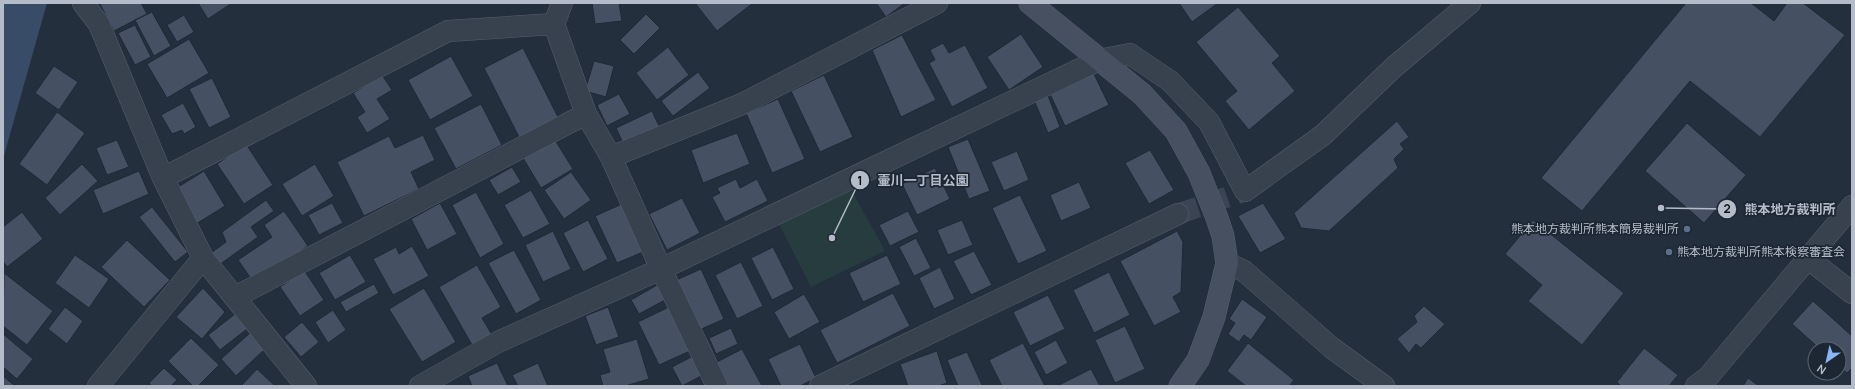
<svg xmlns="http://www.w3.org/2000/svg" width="1855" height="389" font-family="Manrope,'Noto Sans JP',sans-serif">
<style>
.green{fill:#263c3f}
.water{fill:#394c67}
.building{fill:#455162;stroke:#1f2835}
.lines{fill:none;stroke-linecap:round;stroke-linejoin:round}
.street-tunnel{stroke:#3a4453;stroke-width:21;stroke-dasharray:21 10;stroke-linecap:butt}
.street-casing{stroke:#565f6c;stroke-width:22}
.secondary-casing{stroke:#565f6c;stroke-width:23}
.street{stroke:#38414e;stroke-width:21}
.secondary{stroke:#465061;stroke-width:22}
.service-dot{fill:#5c6f8a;stroke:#1d2633;stroke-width:1.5}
.labels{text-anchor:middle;stroke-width:3.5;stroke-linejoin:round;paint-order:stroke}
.poi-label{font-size:12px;fill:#b4bcc9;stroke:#1d2633;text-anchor:end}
.leader{fill:none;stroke:#b4bcc9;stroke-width:1.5}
.callout-dot{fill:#b4bcc9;stroke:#1d2633;stroke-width:1.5}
.mark-label{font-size:12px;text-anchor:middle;font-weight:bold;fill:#111}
.callout-label{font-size:13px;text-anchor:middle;font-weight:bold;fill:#b4bcc9;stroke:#1d2633;stroke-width:3.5;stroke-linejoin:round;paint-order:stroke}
</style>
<rect width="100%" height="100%" fill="#242f3e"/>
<path class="green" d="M851,189L885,251L811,287L779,224Z"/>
<path class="water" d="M3,3H47L3,159Z"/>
<path class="building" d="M102,3H141L147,14L114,31L100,4Z
M198,3H232L208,19Z
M592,3H619L622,21L595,24Z
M695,3H753L717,31Z
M876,3H905L886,17Z
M1179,3H1218L1192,22Z
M1686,3H1751L1774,21L1787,3H1803L1845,35L1760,137L1690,81L1582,211L1541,178Z
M1238,7L1280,56L1272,63L1295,91L1249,130L1225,101L1237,91L1196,42Z
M152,12L171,46L154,56L135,20Z
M646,14L660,28L634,54L620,40Z
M184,15L194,32L177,42L167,25Z
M135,25L151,57L135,65L118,33Z
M1021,34L1043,67L1009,90L987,57Z
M902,35L936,100L901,117L872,50Z
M189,39L209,73L167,98L147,64Z
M943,43L949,53L965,45L988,88L952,107L929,63L935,60L930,50Z
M668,47L689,75L657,100L636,73Z
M523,48L559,119L520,139L484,68Z
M451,56L473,96L430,120L408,80Z
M594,61L614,66L606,97L585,91Z
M54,66L78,82L59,110L35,93Z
M698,72L710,88L673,116L661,101Z
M1093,72L1109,105L1065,126L1049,92Z
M382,75L392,90L377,99L390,119L367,133L357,117L365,112L353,93Z
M824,75L853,137L820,152L791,91Z
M212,78L231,117L209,128L189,89Z
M1047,93L1060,127L1048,133L1033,98Z
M619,94L630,114L607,126L597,105Z
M778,99L805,159L772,173L746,113Z
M183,103L196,127L184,134L182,130L172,134L161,115Z
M481,104L502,145L456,169L434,128Z
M652,111L660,128L624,145L616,128Z
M57,112L85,133L47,185L19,164Z
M1397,121L1409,137L1400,144L1404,149L1394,159L1398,168L1329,231L1301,228L1294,213Z
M1687,123L1746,175L1704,223L1645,171Z
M737,133L750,164L703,183L691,150Z
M423,135L435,160L411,172L419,189L364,216L337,162L389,136L395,148Z
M968,139L990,191L969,199L948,147Z
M117,140L129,167L107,175L96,148Z
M555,140L573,169L541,188L523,158Z
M246,144L273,185L244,204L217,164Z
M1150,150L1174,190L1149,204L1125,163Z
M1017,151L1029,180L1004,191L991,162Z
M82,164L98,181L60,215L45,198Z
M315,164L334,196L302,216L282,184Z
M512,167L521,182L498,195L489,180Z
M935,168L950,199L917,215L902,184Z
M139,171L149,194L103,214L93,190Z
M204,171L225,206L196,224L175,189Z
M571,172L591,200L564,219L544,190Z
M736,179L740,188L757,179L768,201L725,222L712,197L720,193L717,188Z
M1079,182L1091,208L1061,221L1050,195Z
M531,190L550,224L523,238L504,205Z
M476,192L504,244L480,258L452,205Z
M1020,195L1047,251L1018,264L992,208Z
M682,198L700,233L667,250L649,214Z
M266,200L274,211L251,227L258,237L219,265L211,253L226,242L222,232Z
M332,203L343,223L319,235L308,215Z
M440,203L457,234L427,250L411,219Z
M1263,203L1286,239L1260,253L1238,216Z
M622,204L643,252L617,263L595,216Z
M152,207L188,252L175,262L139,217Z
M284,211L308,246L254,283L238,260L272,237L264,225Z
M908,211L919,232L890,246L879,225Z
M22,212L43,239L7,267L3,261V227Z
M588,220L608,259L583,272L563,233Z
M962,220L973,245L948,255L937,230Z
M1533,220L1624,293L1582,345L1528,301L1542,285L1505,254Z
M553,231L571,269L543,282L525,245Z
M1177,231L1183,242L1181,292L1173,297L1181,312L1154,326L1120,261Z
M916,238L931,268L914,276L899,247Z
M127,240L170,280L144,307L101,267Z
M412,246L429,276L393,295L373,259L396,247L399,254Z
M773,247L794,289L772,300L751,258Z
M514,250L541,300L516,314L488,263Z
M974,251L992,285L971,295L953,261Z
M75,255L109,279L89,308L55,283Z
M350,255L366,282L335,300L319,273Z
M887,255L901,284L863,302L849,273Z
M741,262L763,306L737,319L715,275Z
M477,265L501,307L482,318L492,335L472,345L439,287Z
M940,267L955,299L934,309L919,278Z
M701,269L724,319L697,331L674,281Z
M304,270L324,300L300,316L280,287Z
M1109,272L1130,315L1094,333L1073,290Z
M4,273L53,311L27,345L3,326Z
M374,284L379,293L346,312L340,302Z
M657,285L665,300L639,314L631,300Z
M203,288L225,312L202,339L176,317Z
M424,288L456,342L422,362L389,309Z
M893,293L910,326L837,363L820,330Z
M804,294L820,322L789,339L774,312Z
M1048,295L1065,329L1030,346L1013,312Z
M1242,299L1267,317L1251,340L1244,335L1239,342L1228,334L1235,323L1229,319Z
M1813,301L1852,336V368L1847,373L1839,366V349H1820L1792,324Z
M1424,306L1445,324L1421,348L1416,344L1409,353L1397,339L1417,322L1414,316Z
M65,307L83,321L67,344L48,329Z
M608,307L619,337L596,345L585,316Z
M669,307L690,351L659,365L638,322Z
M333,310L346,330L328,343L315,322Z
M235,314L247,329L220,350L208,335Z
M302,322L319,342L301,357L284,337Z
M1125,326L1145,369L1115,383L1095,340Z
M731,328L738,344L716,354L709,338Z
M250,333L264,350L236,376L221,359Z
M3,334L33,359L17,379L3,367Z
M191,338L219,365L198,386H193L168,361Z
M637,339L649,379L625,386H603L600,375L610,372L603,349Z
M1056,340L1068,363L1046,375L1034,352Z
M1023,343L1045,386H1002L989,360Z
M1248,343L1294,380L1289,386H1246L1227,371Z
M800,344L816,378L800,386H781L768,359Z
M1644,348L1678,375L1669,386H1621L1617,382Z
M742,349L762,386H725L713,364Z
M937,351L947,383L938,386H908L900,364Z
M967,352L982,385L979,386H958L947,360Z
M693,356L703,375L682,386L672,367Z
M497,363L508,386H472L468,376Z
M538,363L548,386H518L512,375Z
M164,368L177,380L171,386H152L149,383Z
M257,369L275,386H241Z
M1091,369L1100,386H1057Z
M3,376L15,386H3Z
M1748,378L1759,386H1743Z"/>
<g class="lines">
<path class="street-tunnel" d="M1178,214L1245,191"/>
<g class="street-casing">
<path id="street" d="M83,3L99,24L163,178L203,258L306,386
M562,3L554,24L586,114L611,157L661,269L717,386
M611,157L742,104L937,3
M163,178L448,31L554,24
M1809,259L1852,293
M1227,263L1244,271L1332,348L1384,386
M235,297L586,114
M98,386L203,258
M420,386L498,342L661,269L1099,60L1130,54L1170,81L1209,122L1245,191L1323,135L1394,67L1470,3
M820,386L1178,214
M1696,386L1708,377L1852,206"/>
</g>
<g class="secondary-casing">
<path id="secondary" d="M1030,3L1142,94L1176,131L1199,173L1217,218L1223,236L1227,263L1214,317L1198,360L1180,386"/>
</g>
<use href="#street" class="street"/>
<use href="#secondary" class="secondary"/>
</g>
<g class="service-dot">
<circle cx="1687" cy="229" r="4"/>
<circle cx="1669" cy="252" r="4"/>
</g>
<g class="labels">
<g class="poi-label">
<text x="1679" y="233">熊本地方裁判所熊本簡易裁判所</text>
<text x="1677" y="256" text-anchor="start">熊本地方裁判所熊本検察審査会</text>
</g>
</g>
<path class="leader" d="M832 238L860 180M1661 208L1727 209"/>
<g class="callout-dot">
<circle cx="832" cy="238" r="4"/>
<circle cx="1661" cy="208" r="4"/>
<circle cx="860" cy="180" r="10"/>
<circle cx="1727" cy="209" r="10"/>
</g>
<g class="mark-label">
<text x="860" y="185">1</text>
<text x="1727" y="213">2</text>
</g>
<g class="callout-label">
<text x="923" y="185">壷川一丁目公園</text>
<text x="1790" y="214">熊本地方裁判所</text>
</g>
<rect width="1855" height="389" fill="none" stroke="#b4bcc9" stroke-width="8"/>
<g transform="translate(1827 361) rotate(214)"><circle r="19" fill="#1d2633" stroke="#59626f"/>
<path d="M0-3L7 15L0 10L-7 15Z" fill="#8ab4f8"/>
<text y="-6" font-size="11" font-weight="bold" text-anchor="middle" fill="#b4bcc9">N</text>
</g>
</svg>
